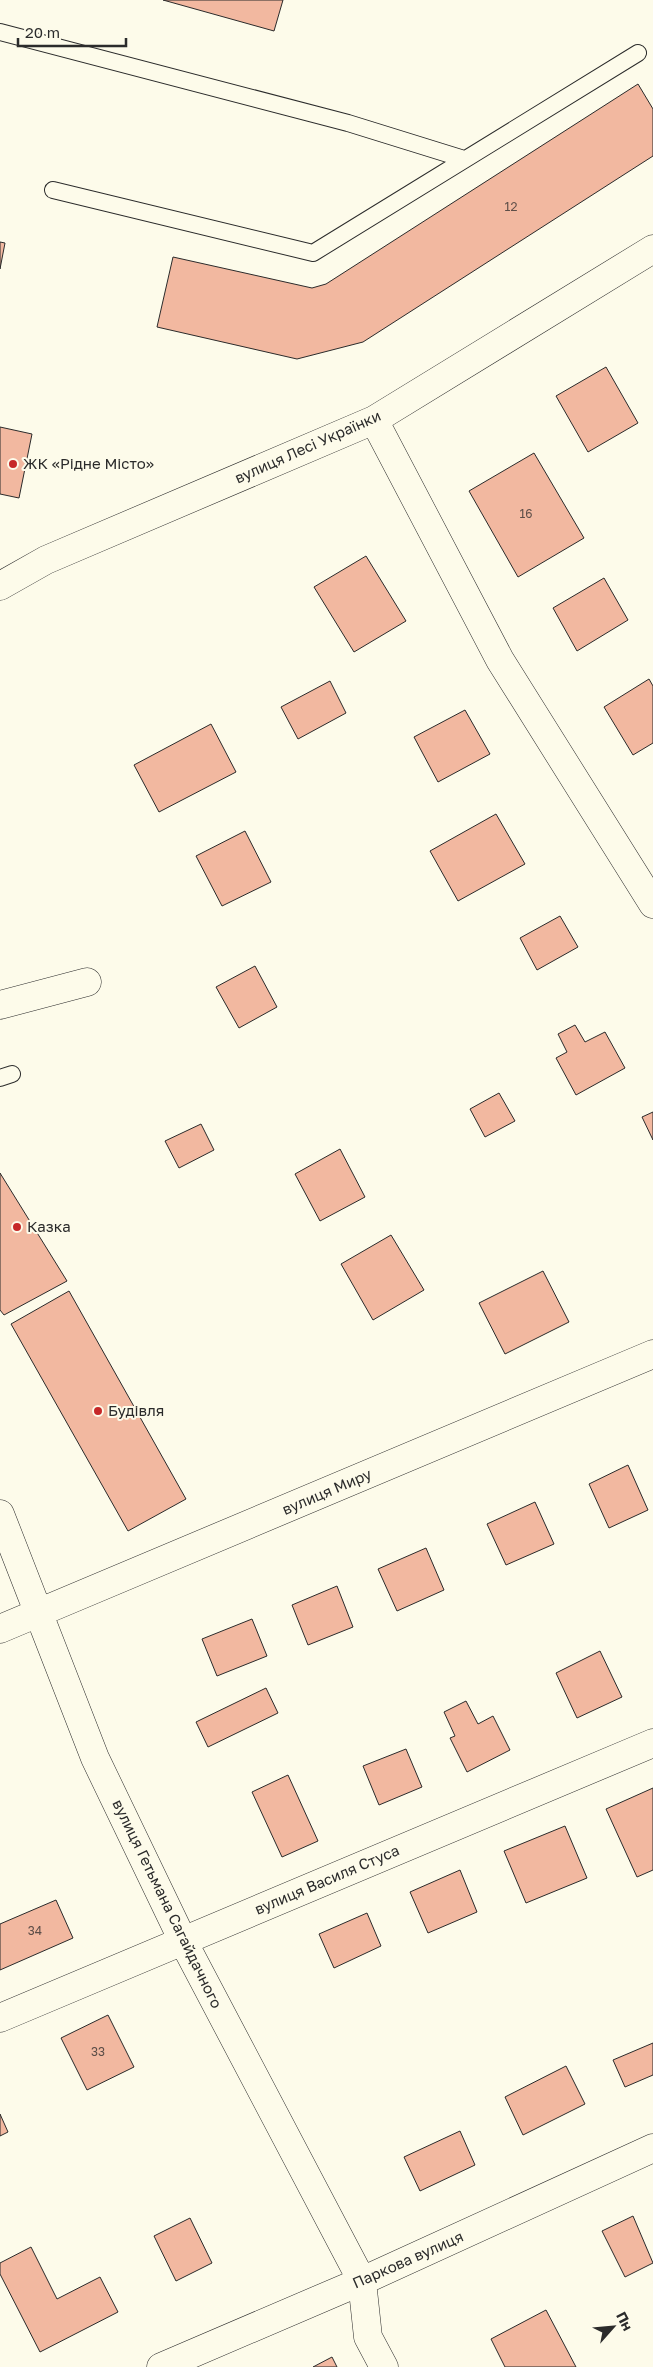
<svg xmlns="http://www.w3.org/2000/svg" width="653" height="2367" font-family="'Golos Text',sans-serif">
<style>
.building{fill:#f2b8a0;stroke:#2b2b2b}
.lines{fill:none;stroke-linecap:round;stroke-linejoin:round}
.lane-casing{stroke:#2b2b2b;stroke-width:18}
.street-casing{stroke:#2b2b2b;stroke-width:29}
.lane{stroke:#fdfbea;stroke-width:16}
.street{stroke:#fdfbea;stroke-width:28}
.poi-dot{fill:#c62828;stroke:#fdfbea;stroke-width:2}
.labels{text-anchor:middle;stroke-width:4;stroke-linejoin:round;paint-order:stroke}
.number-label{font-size:12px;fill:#5d4e48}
.street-label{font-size:15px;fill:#2b2b2b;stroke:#fdfbea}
.poi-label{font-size:15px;fill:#2b2b2b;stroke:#fdfbea;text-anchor:start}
</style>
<rect width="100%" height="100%" fill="#fdfbea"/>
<path class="building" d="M163,0H283L274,31Z
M638,84L653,109V156L363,342L297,359L157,327L173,257L312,288L326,284Z
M0,242L5,243L0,269Z
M606,367L638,423L588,452L556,396Z
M0,427L32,434L19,498L0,494Z
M534,453L584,538L518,577L469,491Z
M366,556L406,621L354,652L314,587Z
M604,578L628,620L577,651L553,608Z
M649,679L653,686V743L633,755L604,707Z
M330,681L346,713L298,739L281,707Z
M465,710L490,754L438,782L414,737Z
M211,724L236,772L159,812L134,765Z
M496,814L525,864L458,901L430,851Z
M245,831L271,882L222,906L196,856Z
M560,916L578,947L537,970L520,938Z
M255,966L277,1007L239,1028L216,987Z
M575,1025L585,1042L605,1032L625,1068L576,1095L556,1058L567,1052L558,1034Z
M499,1093L515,1121L485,1137L470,1109Z
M653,1112V1140L642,1117Z
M201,1124L214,1150L179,1168L165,1141Z
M340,1149L365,1197L320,1221L295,1174Z
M0,1173L67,1281L4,1315L0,1310Z
M391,1235L424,1290L373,1320L341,1264Z
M543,1271L569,1322L505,1354L479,1303Z
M69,1291L186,1499L128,1531L11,1324Z
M628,1465L648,1510L609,1528L589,1484Z
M535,1502L554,1544L506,1565L487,1524Z
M426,1548L444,1590L397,1611L378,1569Z
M337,1586L353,1627L308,1645L292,1605Z
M252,1619L267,1656L217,1676L202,1639Z
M600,1651L622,1697L577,1718L556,1673Z
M266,1688L278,1713L208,1747L196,1722Z
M466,1701L478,1724L493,1716L510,1750L467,1772L450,1738L455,1736L444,1712Z
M406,1749L422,1787L379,1805L363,1766Z
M288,1775L318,1841L282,1857L252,1792Z
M653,1788V1870L637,1877L606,1809Z
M565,1826L587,1878L526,1903L504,1851Z
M460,1870L477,1912L428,1933L410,1892Z
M56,1900L73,1938L0,1970V1924Z
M367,1913L381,1946L334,1968L319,1934Z
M108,2015L134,2067L87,2090L61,2038Z
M653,2043V2075L625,2087L613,2060Z
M566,2066L585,2104L523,2135L505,2097Z
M0,2114L8,2132L0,2136Z
M460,2131L475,2165L420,2191L404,2157Z
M633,2216L653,2263L625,2277L602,2231Z
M190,2218L212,2263L176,2281L154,2236Z
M31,2247L57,2299L100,2277L118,2312L40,2352L0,2274V2263Z
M546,2310L576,2367H505L491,2339Z
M332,2357L337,2367H313Z"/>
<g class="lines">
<g class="lane-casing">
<path id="lane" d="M0,32L348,123L464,159
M53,190L313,253L638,53
M0,1078L12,1074"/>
</g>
<g class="street-casing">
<path id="street" d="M374,420L500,660L653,904
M0,586L46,560L374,420L653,249
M0,1005L87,982
M0,1514L95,1758L183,1941L362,2281L368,2337L384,2367
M0,1629L653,1354
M0,2018L653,1743
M161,2367L362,2281L653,2148"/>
</g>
<use href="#lane" class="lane"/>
<use href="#street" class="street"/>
</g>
<g class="poi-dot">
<circle cx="13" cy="464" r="5"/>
<circle cx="17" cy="1227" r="5"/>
<circle cx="98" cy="1411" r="5"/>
</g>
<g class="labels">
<g class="number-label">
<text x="511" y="211">12</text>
<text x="526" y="518">16</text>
<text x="35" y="1935">34</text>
<text x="98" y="2056">33</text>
</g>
<g class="street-label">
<text transform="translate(308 447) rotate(-24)" y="5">вулиця Лесі Українки</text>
<text transform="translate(327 1492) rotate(-23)" y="5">вулиця Миру</text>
<text transform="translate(327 1880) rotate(-23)" y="5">вулиця Василя Стуса</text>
<text transform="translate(167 1904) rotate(64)" y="5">вулиця Гетьмана Сагайдачного</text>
<text transform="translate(408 2260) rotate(-24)" y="5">Паркова вулиця</text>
</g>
<g class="poi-label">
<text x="23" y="469">ЖК «Рідне Місто»</text>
<text x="27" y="1232">Казка</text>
<text x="108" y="1416">Будівля</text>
</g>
</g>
<g transform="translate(613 2327) rotate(63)" stroke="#fdfbea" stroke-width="4" paint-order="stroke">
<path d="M0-4L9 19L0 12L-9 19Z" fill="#2b2b2b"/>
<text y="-8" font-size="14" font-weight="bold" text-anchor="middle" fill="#2b2b2b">Пн</text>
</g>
<path d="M18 38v8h108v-8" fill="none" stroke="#2b2b2b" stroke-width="2.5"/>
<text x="25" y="38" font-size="15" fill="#2b2b2b" stroke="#fdfbea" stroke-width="4" paint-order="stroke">20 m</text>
</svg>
